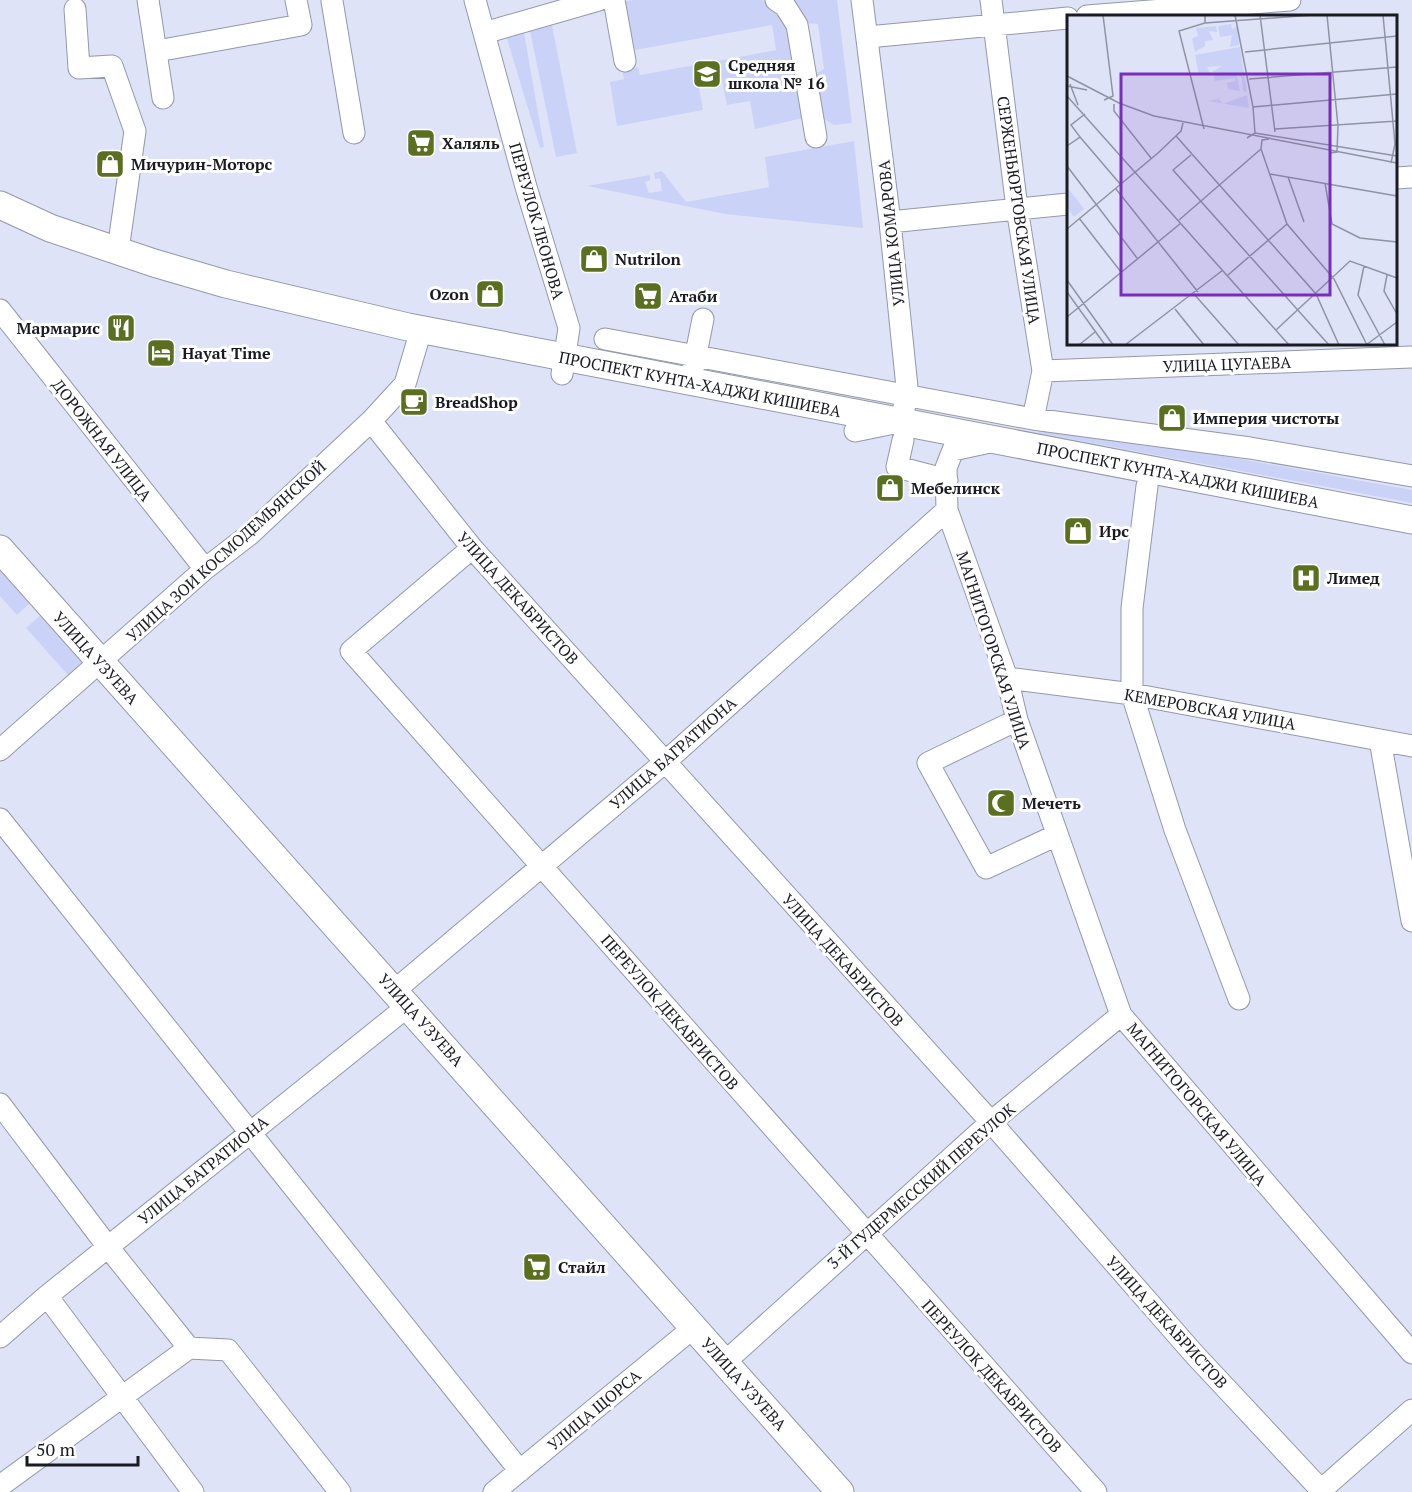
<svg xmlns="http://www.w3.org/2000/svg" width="1412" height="1492" font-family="'PT Serif',serif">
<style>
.green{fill:#cad3f7}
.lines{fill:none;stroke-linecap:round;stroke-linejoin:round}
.minor-casing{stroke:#9398aa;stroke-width:23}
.major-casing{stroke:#9398aa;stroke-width:29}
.minor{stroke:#fff;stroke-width:21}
.major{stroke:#fff;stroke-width:27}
.labels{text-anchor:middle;stroke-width:6;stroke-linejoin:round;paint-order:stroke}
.poi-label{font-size:16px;font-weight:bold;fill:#1a1b22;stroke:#fff;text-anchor:start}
.street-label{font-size:16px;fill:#1a1b22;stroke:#fff}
.inset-road{fill:none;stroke:#9093a2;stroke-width:1.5}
.view{fill:#7b2cbf;fill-opacity:0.15;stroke:#7b2cbf;stroke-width:3}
.inset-edge{fill:none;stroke:#1a1b22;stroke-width:3}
</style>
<rect width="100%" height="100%" fill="#dee3f7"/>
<path class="green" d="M633,0H762L770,2L791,33L807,117L755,129L750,101L727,105L718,61L776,50L772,25L635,50L622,2Z
M785,0H837L852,123L834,125L824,119L813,75L824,69L818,24L802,23Z
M551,20L577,153L556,157L529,26Z
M523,27L544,147L540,148L505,32Z
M695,65L703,110L617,126L610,82L624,79L622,70L638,67L640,75Z
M854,141L863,228L725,214L587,186L650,175V180L645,182L649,193L662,191L660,178L655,179L654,173L662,171L686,202L769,187L765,157Z
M1041,423L1412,490V503L1039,433Z
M0,553L38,596L17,615L0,596Z
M48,609L83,650L82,665L68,675L26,628Z"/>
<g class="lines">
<g class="minor-casing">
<path id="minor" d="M148,0L163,98
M475,0L526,187L569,328L562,374
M614,0L625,61
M776,0L785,6L797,25L816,137
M991,0L1017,208L1043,371L1033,419
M332,1L354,133
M75,9L79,68L112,66L135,131L118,250
M1087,16L1290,0
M484,33L599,0
M868,37L1068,18
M157,51L301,25L296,0
M1396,178L1412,177
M890,222L1068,204
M0,310L205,569
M605,339L1033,419L1250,448L1412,476
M693,369L703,319
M1043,371L1412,357
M371,421L472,548L991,1122L1194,1354L1323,1492
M855,431L899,422L908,397L890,222L862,0
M903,440L897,467L947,480
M990,442L953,450L946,468L947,510L1007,678L1017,720L1121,1015L1412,1353
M1147,486L1132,608V694L1175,830L1239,999
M472,548L351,651L1096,1492
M1007,678L1132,694L1412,746
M1017,720L928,763L986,868L1057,835
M1380,740L1412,921
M0,750L205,569L249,535L371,421L405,384L421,330
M0,819L520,1471
M394,991L665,762L947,510
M0,1104L108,1247L189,1348L228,1350L340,1492
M47,1296L193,1492
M0,1337L47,1296L408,1006
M725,1362L991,1122L1121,1015
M0,1486L189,1348
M494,1492L693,1328
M1319,1492L1412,1410"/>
</g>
<g class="major-casing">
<path id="major" d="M0,205L50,228L154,263L226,284L408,327L1412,520
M0,549L840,1492"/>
</g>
<use href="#minor" class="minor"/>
<use href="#major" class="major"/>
</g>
<defs>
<g id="school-square" transform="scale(1.5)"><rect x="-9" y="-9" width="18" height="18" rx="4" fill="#5a7020" stroke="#fff"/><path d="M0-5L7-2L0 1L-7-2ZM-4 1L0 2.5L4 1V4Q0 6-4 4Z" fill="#fff"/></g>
<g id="supermarket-square" transform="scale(1.5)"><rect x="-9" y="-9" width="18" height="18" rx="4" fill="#5a7020" stroke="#fff"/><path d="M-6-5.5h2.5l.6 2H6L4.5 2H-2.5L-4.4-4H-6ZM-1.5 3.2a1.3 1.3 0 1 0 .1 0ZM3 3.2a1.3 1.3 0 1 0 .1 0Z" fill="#fff"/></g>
<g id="shop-square" transform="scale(1.5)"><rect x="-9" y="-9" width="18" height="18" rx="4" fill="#5a7020" stroke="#fff"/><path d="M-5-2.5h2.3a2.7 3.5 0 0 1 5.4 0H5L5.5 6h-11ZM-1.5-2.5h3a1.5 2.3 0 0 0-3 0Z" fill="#fff"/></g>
<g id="restaurant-square" transform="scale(1.5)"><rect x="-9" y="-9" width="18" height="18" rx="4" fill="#5a7020" stroke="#fff"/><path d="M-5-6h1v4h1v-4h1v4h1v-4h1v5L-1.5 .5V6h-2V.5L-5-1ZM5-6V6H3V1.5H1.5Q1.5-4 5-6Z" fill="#fff"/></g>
<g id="hotel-square" transform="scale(1.5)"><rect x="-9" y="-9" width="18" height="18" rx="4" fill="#5a7020" stroke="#fff"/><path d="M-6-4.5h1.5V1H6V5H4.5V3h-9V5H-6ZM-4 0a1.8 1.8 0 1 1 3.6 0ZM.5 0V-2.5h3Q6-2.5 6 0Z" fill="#fff"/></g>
<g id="cafe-square" transform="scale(1.5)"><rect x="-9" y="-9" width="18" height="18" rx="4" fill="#5a7020" stroke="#fff"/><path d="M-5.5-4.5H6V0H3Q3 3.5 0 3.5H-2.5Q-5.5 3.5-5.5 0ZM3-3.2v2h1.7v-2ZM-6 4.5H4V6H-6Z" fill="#fff"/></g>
<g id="hospital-square" transform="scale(1.5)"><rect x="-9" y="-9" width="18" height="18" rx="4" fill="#5a7020" stroke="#fff"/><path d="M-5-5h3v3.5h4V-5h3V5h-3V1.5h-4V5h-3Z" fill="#fff"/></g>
<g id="mosque-square" transform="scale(1.5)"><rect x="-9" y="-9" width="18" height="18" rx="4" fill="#5a7020" stroke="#fff"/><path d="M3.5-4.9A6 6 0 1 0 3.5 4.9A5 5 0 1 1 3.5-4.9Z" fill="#fff"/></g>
</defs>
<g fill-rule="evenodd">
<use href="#school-square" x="707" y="74"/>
<use href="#supermarket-square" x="421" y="143"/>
<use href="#shop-square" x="110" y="164"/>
<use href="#shop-square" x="594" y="259"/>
<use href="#shop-square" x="490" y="294"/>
<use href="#supermarket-square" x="648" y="296"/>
<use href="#restaurant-square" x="121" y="328"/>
<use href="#hotel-square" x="161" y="353"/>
<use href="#cafe-square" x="414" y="402"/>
<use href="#shop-square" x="1172" y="418"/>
<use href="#shop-square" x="890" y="488"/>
<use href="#shop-square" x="1078" y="531"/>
<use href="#hospital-square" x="1306" y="578"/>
<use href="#mosque-square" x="1001" y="803"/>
<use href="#supermarket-square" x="537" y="1267"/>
</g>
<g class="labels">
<g class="poi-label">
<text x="728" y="71">Средняя<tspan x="728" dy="18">школа № 16</tspan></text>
<text x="442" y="149">Халяль</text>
<text x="131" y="170">Мичурин-Моторс</text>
<text x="615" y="265">Nutrilon</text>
<text x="469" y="300" text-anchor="end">Ozon</text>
<text x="669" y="302">Атаби</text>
<text x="100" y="334" text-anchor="end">Мармарис</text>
<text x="182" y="359">Hayat Time</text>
<text x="435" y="408">BreadShop</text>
<text x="1193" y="424">Империя чистоты</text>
<text x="911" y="494">Мебелинск</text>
<text x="1099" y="537">Ирс</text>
<text x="1327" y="584">Лимед</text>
<text x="1022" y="809">Мечеть</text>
<text x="558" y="1273">Стайл</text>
</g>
<g class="street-label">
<text transform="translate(1019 210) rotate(82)" y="6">СЕРЖЕНЬЮРТОВСКАЯ УЛИЦА</text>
<text transform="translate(537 221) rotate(74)" y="6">ПЕРЕУЛОК ЛЕОНОВА</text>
<text transform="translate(891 233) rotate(-96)" y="6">УЛИЦА КОМАРОВА</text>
<text transform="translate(1227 364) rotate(-2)" y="6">УЛИЦА ЦУГАЕВА</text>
<text transform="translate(700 384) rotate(11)" y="6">ПРОСПЕКТ КУНТА-ХАДЖИ КИШИЕВА</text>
<text transform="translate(102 440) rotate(52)" y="6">ДОРОЖНАЯ УЛИЦА</text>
<text transform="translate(1178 475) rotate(11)" y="6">ПРОСПЕКТ КУНТА-ХАДЖИ КИШИЕВА</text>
<text transform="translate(226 551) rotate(-42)" y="6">УЛИЦА ЗОИ КОСМОДЕМЬЯНСКОЙ</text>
<text transform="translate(518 598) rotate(48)" y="6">УЛИЦА ДЕКАБРИСТОВ</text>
<text transform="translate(994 650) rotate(72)" y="6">МАГНИТОГОРСКАЯ УЛИЦА</text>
<text transform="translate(96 658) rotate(48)" y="6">УЛИЦА УЗУЕВА</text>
<text transform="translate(1210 709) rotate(10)" y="6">КЕМЕРОВСКАЯ УЛИЦА</text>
<text transform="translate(673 753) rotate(-41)" y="6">УЛИЦА БАГРАТИОНА</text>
<text transform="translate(843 960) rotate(48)" y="6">УЛИЦА ДЕКАБРИСТОВ</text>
<text transform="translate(670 1012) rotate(49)" y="6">ПЕРЕУЛОК ДЕКАБРИСТОВ</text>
<text transform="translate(421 1020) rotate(48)" y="6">УЛИЦА УЗУЕВА</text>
<text transform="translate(1197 1104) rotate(50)" y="6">МАГНИТОГОРСКАЯ УЛИЦА</text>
<text transform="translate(203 1170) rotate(-39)" y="6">УЛИЦА БАГРАТИОНА</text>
<text transform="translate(921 1186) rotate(-41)" y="6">3-Й ГУДЕРМЕССКИЙ ПЕРЕУЛОК</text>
<text transform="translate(1167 1322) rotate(48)" y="6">УЛИЦА ДЕКАБРИСТОВ</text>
<text transform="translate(992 1376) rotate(48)" y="6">ПЕРЕУЛОК ДЕКАБРИСТОВ</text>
<text transform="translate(744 1384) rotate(48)" y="6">УЛИЦА УЗУЕВА</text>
<text transform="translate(594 1410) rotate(-40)" y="6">УЛИЦА ЩОРСА</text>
</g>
</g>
<g transform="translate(1067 15)">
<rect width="330" height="330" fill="#dee3f7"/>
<path d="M164,9L165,14L171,11L172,30L163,32L165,20L153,22L151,11ZM149,11L150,17L142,16L146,25L138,26V31L128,37L125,23L131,21L129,13ZM173,32L180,77L176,76L175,63L169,58L145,57L155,51L140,52L143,58L132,61L128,40ZM159,56L170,61L173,76L161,74L160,68L169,66L168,63L148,66L146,59ZM180,80L182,93L141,86L152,84L156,89ZM0,172L17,194L7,202L0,192Z" fill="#cad3f7"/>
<path class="inset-road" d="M36,0L46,81L37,85M168,0L186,92L188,118L180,123M193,0L208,117M260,0L271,111L270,137L263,138M316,0L328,129L324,148M138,8L246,0M178,37L330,21M0,61L52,88L87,101L330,148M182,64L330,52M3,69L11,90M0,71L20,75M0,81L222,330M47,89V96L84,143M186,92L330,79M137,114L112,16L138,8V0M208,114L330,106M188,118L330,141M109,121L249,279L272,330M13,122L54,170M202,124L195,125L194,134L220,209L267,264L300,330M0,131L13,122L4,110L18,99M124,140L106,155L262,330M0,151L70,243M203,159L330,181M221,162L237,207M258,168L265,209L293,223L330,227M49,174L131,277M12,203L54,257M112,205L194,134M0,214L91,138L114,116L116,108M297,251L291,280L318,330M161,260L220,209M320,260L317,276L330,299M0,265L46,330M0,277L38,330M127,279L172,330M108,294L137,330M0,302L114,208M209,315L283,246L330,263M12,330L28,317M58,330L156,255M299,330L330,307"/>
<path class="view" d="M54,59H263V280H54Z"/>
<rect width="330" height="330" class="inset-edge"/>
</g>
<path d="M27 1456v9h111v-9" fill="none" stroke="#1a1b22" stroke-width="3"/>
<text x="36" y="1456" font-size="18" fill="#1a1b22" stroke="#ffffff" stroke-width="4.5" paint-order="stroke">50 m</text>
</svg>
